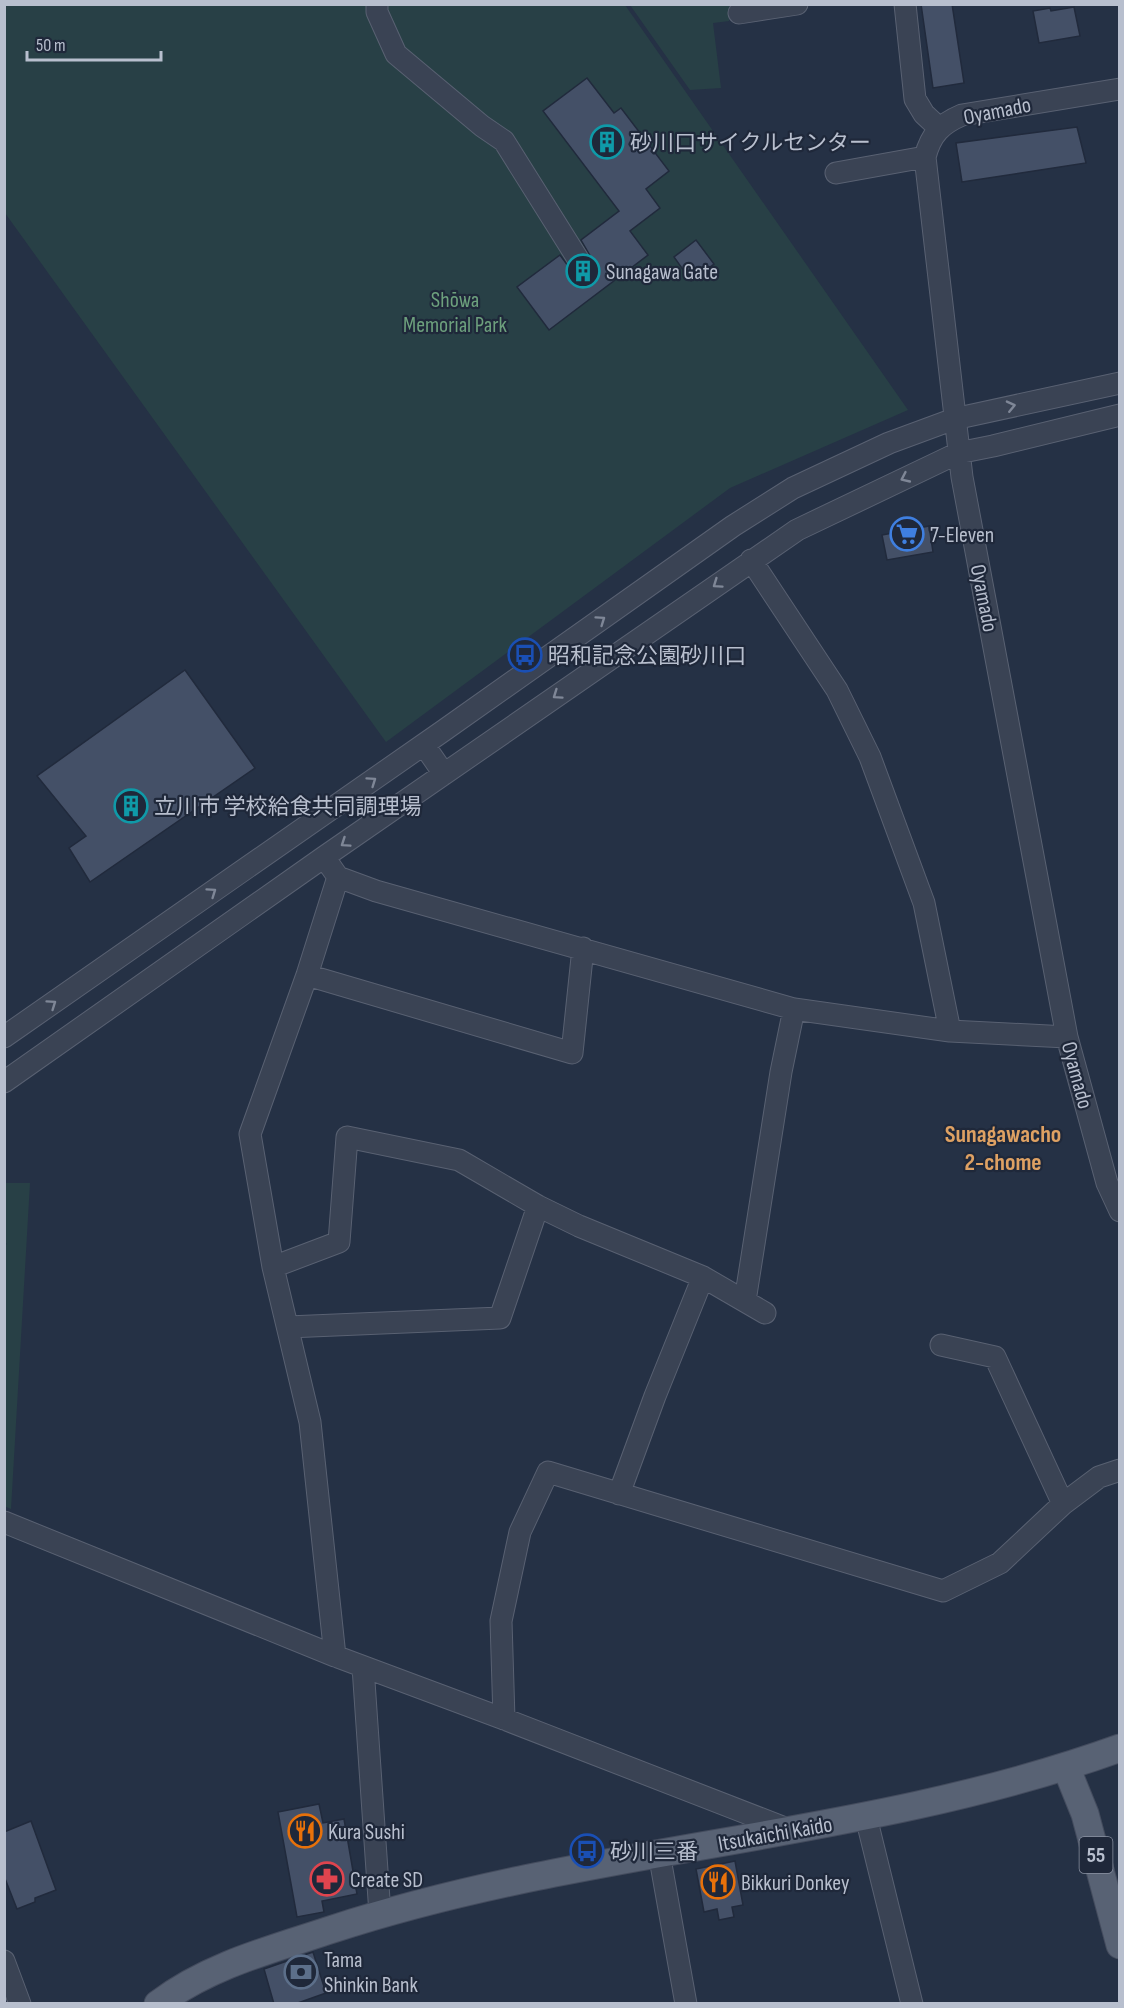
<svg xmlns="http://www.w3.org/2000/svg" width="1124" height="2008" font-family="'Sofia Sans Condensed','Noto Sans JP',sans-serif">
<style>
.green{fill:#284046}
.building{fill:#445067;stroke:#212a3c;stroke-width:1.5}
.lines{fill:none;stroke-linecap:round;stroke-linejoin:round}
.minor-casing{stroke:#596172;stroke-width:23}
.major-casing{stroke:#444c5e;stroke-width:29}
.minor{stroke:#3a4354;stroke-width:21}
.major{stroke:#586274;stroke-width:27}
.oneway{stroke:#7f8797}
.labels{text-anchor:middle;stroke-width:4.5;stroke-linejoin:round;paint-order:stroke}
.shield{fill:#1f283a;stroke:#8a92a2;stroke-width:1.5}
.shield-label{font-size:21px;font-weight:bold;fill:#b8bfce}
.street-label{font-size:22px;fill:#b8bfce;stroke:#1f283a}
.poi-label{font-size:22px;fill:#b8bfce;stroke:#1f283a;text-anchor:start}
.park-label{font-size:22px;fill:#6da07d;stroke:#1f283a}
.neighbourhood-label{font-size:24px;font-weight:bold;fill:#dea163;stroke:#1f283a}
</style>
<rect width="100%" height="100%" fill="#253145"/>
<path class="green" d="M4,5H625L908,410L730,488L386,742L5,213Z
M630,5H729V21L713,23L721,88L690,90Z
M5,1183H30L11,1509L4,1506V1246L7,1244L4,1241Z"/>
<path class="building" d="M921,4H952L964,83L933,88Z
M1074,7L1080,36L1039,43L1033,11L1050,8L1051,11Z
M587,78L614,113L621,108L669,171L646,189L660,208L630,231L648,255L549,330L517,287L560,255L577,278L583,280L590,277L594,272L596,266L581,240L619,211L543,111Z
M1077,127L1086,163L962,182L956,143Z
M696,240L714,264L691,281L674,257Z
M929,526L933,552L887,560L882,535Z
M185,670L255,768L90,882L69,848L86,836L37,776Z
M319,1804L323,1823L344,1819L357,1894L322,1901L324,1912L297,1917L278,1812Z
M31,1821L56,1890L35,1898V1902L17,1909L4,1876V1832Z
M735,1861L743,1905L732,1907L734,1917L719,1920L717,1909L704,1912L696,1869Z
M313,1952L326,1993L295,2004H274L264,1969Z"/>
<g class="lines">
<g class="minor-casing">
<path id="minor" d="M377,4V12L396,54L482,126L504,141L583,267
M905,4L915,99L924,114L939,128
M739,13L797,4
M1120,89L962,115C941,124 931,134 925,157L962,477L1067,1037L1107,1183L1120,1211
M836,173L925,157
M751,560L837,690L870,757L924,903L950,1031
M424,745L444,774
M324,857L338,877L307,975L250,1134L273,1267L310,1422L335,1656
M338,877L376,891L794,1009L950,1031L1067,1037
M307,975L572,1053L583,948
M4,1037L443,731L733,526L793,488L889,443L954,419L1120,383
M4,1082L324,857L797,530L958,453L993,446L1120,415
M273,1267L339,1242L347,1137L459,1160L538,1206L579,1226L703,1277L765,1313
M745,1301L781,1072L794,1009
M288,1327L500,1318L538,1206
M941,1345L995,1357L1063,1504
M619,1494L655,1396L703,1277
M4,1522L335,1656L504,1719L790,1830
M363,1667L380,1914
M504,1719L501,1621L520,1532L548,1472L943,1591L1000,1563L1063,1504L1099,1477L1120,1470
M866,1817L912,2004
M659,1853L686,2004
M4,1961L20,2004"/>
</g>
<g class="major-casing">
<path id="major" d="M1066,1767L1085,1814L1120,1945
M158,2004C209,1965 273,1949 333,1929C590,1845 865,1840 1120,1748"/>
</g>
<use href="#minor" class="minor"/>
<use href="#major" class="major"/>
</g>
<defs><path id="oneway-chevron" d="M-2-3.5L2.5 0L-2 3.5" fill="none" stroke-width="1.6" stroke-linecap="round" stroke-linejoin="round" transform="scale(1.5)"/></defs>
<g class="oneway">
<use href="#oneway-chevron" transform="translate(1011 406) rotate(-13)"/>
<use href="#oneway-chevron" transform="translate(905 478) rotate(155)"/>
<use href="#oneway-chevron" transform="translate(717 584) rotate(145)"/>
<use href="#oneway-chevron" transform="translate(601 620) rotate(-35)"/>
<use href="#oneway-chevron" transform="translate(557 695) rotate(145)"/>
<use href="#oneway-chevron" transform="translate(372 781) rotate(-35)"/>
<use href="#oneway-chevron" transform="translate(345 843) rotate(146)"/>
<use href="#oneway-chevron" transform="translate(212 892) rotate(-35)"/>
<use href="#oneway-chevron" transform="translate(52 1004) rotate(-35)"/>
</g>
<defs>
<g id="building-ring" transform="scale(1.725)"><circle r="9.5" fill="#1f283a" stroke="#0f9aa8" stroke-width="1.5"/><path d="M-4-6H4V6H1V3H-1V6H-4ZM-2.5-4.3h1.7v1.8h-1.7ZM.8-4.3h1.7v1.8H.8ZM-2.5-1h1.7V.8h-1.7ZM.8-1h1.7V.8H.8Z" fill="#0f9aa8"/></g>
<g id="supermarket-ring" transform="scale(1.725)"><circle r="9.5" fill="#1f283a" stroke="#3f7fe0" stroke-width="1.5"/><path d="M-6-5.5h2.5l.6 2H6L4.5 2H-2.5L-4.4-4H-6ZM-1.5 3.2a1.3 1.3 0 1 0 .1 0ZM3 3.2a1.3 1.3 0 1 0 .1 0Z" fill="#3f7fe0"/></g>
<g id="bus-ring" transform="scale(1.725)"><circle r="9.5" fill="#1f283a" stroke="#1a4fb4" stroke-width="1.5"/><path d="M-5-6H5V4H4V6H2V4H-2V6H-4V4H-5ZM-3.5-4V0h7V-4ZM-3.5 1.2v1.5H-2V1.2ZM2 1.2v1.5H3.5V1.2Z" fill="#1a4fb4"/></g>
<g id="restaurant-ring" transform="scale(1.725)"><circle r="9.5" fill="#1f283a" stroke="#e8710a" stroke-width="1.5"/><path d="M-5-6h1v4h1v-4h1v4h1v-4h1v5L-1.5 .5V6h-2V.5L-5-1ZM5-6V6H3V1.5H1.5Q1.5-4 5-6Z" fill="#e8710a"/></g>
<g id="pharmacy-ring" transform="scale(1.725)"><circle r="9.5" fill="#1f283a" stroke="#e0444e" stroke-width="1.5"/><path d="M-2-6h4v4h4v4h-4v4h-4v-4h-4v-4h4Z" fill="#e0444e"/></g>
<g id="bank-ring" transform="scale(1.725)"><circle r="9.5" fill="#1f283a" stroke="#5c6f8a" stroke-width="1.5"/><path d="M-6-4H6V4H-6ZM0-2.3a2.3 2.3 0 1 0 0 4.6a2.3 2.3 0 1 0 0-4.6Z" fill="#5c6f8a"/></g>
</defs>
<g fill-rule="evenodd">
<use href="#building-ring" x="607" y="142"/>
<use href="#building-ring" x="583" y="271"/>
<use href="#supermarket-ring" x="907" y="534"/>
<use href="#bus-ring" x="525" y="655"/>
<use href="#building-ring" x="131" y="806"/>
<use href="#restaurant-ring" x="305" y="1831"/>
<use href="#bus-ring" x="587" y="1851"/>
<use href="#pharmacy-ring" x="327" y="1879"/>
<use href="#restaurant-ring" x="718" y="1882"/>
<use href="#bank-ring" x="301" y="1972"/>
</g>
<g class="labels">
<rect class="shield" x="1079.5" y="1837" width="33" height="36" rx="4.5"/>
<g class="shield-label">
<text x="1096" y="1862">55</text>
</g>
<g class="street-label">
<text transform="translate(997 110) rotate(-11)" y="8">Oyamado</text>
<text transform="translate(985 598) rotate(79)" y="8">Oyamado</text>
<text transform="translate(1078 1075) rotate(75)" y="8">Oyamado</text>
<text transform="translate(775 1833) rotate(-10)" y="8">Itsukaichi Kaido</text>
</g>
<g class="poi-label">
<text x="630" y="150">砂川口サイクルセンター</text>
<text x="606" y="279">Sunagawa Gate</text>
<text x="930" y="542">7-Eleven</text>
<text x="548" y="663">昭和記念公園砂川口</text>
<text x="154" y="814">立川市 学校給食共同調理場</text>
<text x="328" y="1839">Kura Sushi</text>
<text x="610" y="1859">砂川三番</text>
<text x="350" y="1887">Create SD</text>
<text x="741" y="1890">Bikkuri Donkey</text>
<text x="324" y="1967">Tama<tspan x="324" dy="25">Shinkin Bank</tspan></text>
</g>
<g class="park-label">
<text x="455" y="307">Shōwa<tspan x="455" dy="25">Memorial Park</tspan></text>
</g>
<g class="neighbourhood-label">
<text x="1003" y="1142">Sunagawacho<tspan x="1003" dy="28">2-chome</tspan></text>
</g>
</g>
<rect width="1124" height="2008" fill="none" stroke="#b8bfce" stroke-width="12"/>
<path d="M27 51v9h134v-9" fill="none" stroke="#b8bfce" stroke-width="3"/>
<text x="36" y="51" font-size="18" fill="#b8bfce" stroke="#1f283a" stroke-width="4.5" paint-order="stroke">50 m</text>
</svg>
